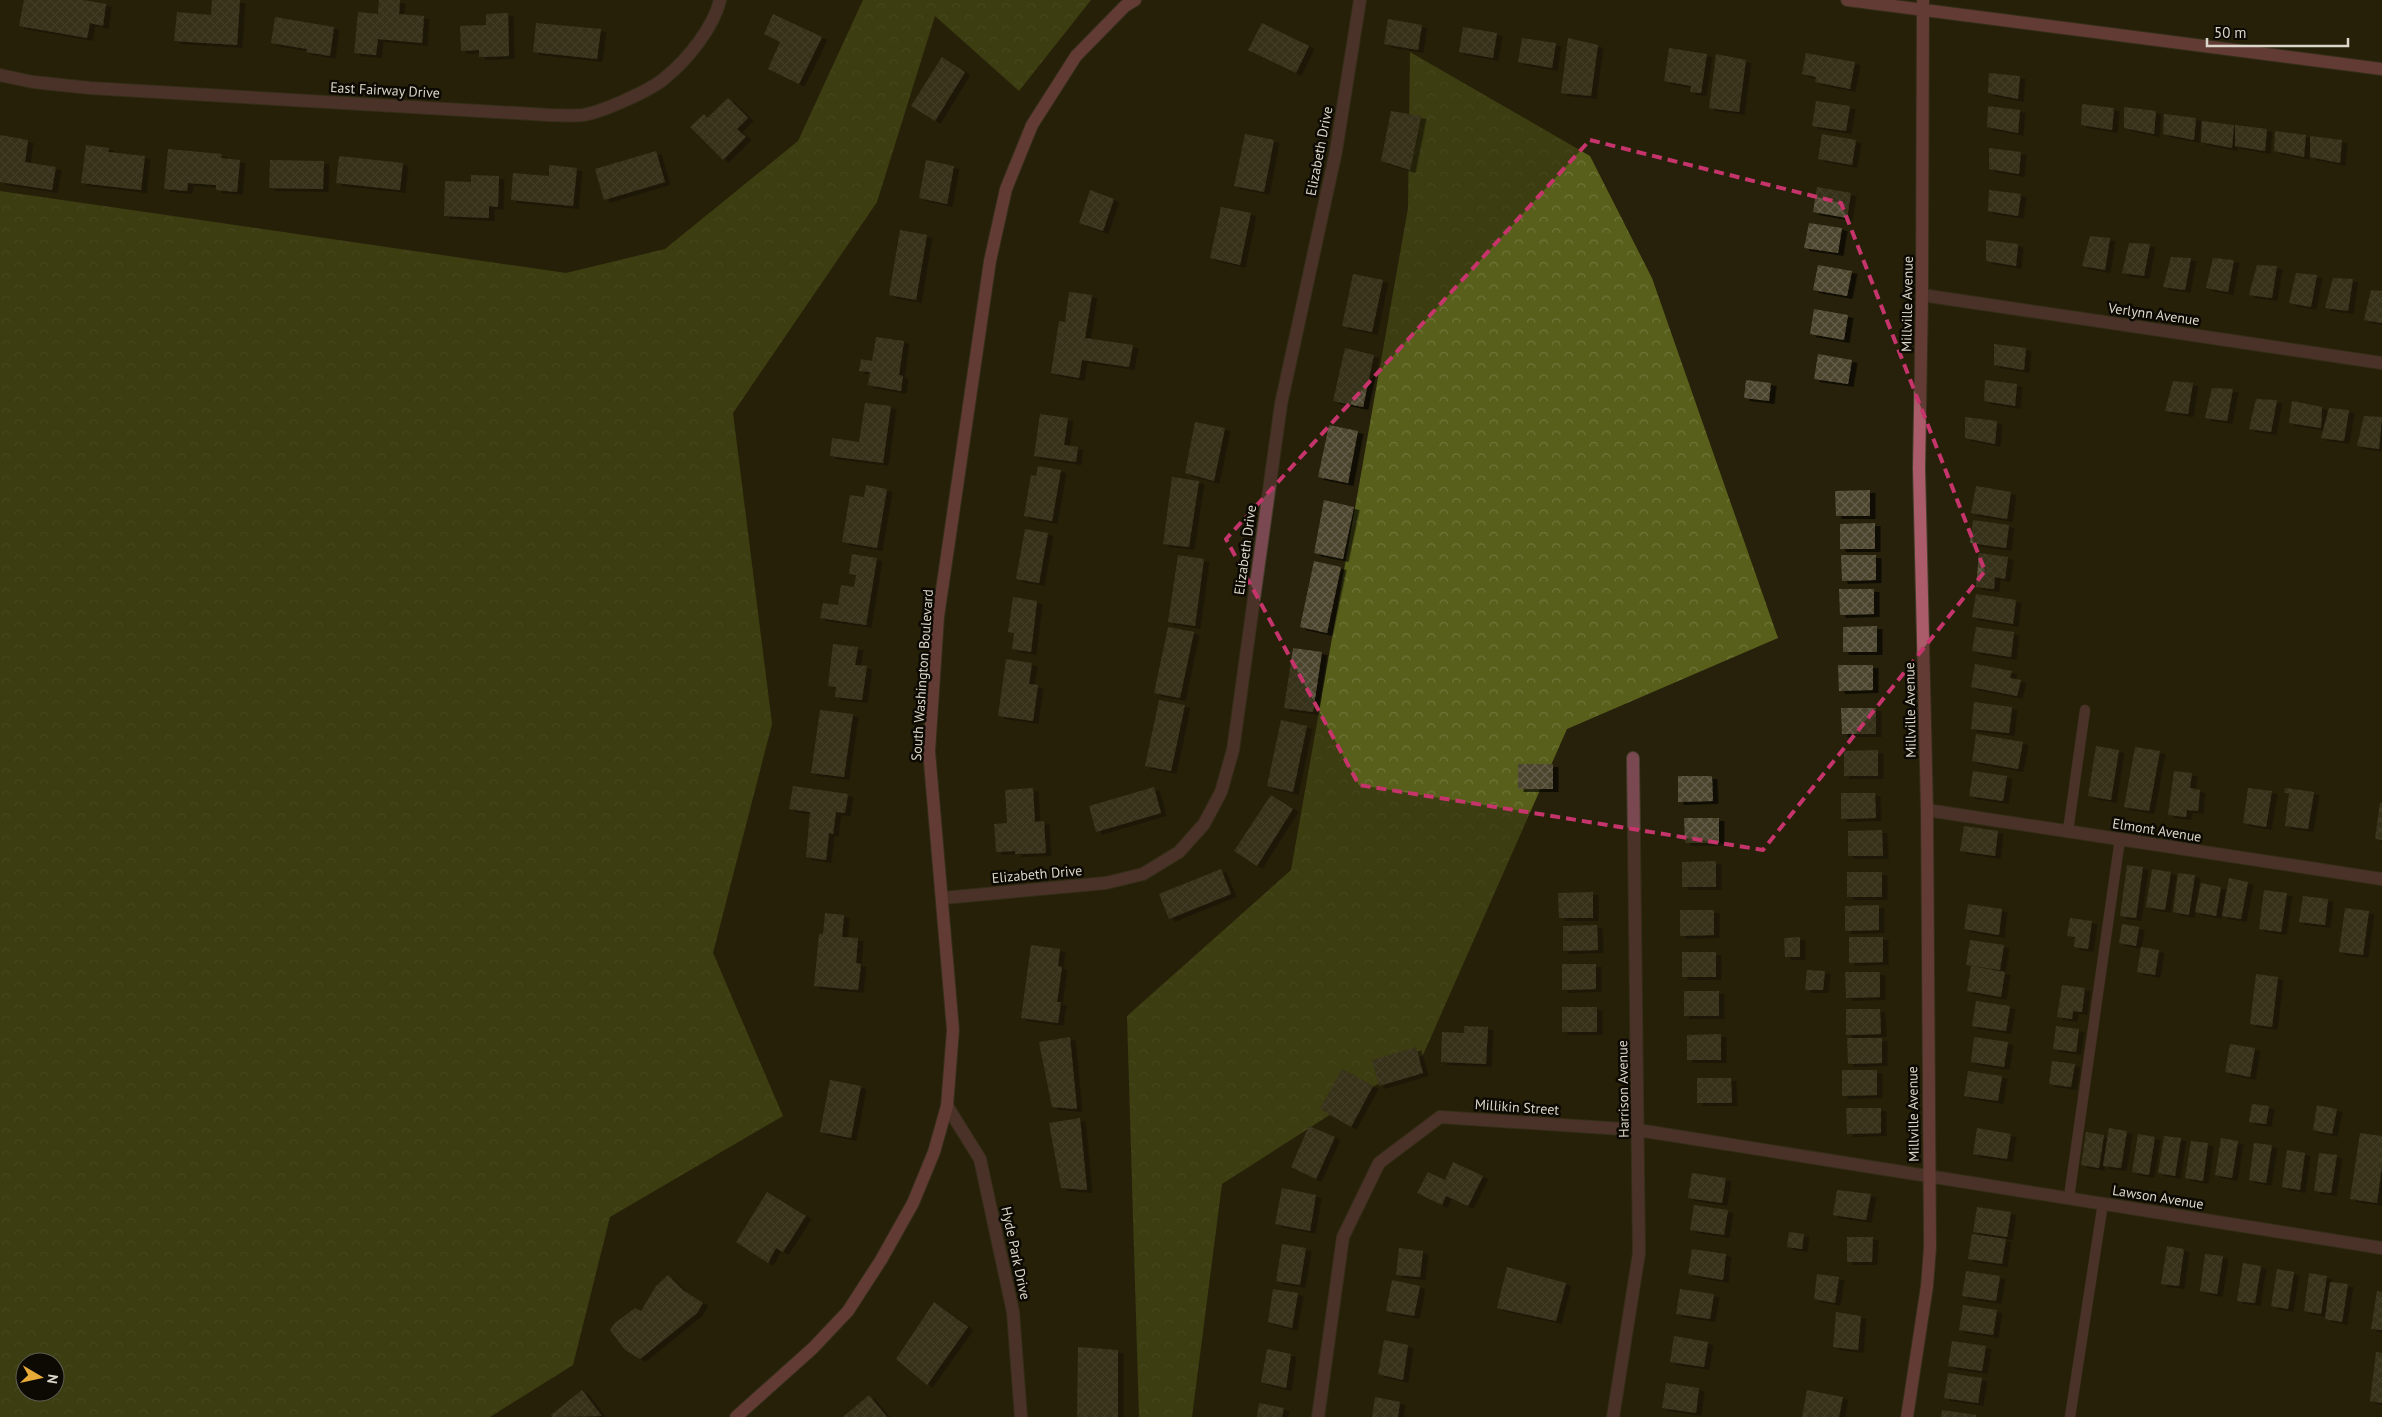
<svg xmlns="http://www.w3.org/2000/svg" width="2382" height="1417" font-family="'PT Sans',sans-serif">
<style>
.forest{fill:url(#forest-crowns);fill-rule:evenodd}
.building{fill:url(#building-cross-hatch);filter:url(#shadow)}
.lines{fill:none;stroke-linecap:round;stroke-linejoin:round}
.lane-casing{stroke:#443d29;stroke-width:11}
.street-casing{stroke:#443d29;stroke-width:14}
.secondary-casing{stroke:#443d29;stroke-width:14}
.lane{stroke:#794850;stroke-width:10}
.street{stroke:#794850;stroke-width:12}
.secondary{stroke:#ab5c6a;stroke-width:12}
.marked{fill:none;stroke:#c6346c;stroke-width:4;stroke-dasharray:10 6;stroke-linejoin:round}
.labels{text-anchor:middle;stroke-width:5;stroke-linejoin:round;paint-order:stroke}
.street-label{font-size:14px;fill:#dbd6c9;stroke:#0d0a03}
</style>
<defs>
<pattern id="forest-crowns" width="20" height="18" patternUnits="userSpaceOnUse" patternTransform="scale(1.25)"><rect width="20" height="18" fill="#575f1a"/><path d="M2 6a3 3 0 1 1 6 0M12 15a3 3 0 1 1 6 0" fill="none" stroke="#6f753a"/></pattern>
<pattern id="building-cross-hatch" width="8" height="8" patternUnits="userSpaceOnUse" patternTransform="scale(1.25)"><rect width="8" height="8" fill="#4c442e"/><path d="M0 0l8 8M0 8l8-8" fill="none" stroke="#655e4b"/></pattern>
<filter id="shadow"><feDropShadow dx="5.5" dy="3" stdDeviation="0" flood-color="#0009"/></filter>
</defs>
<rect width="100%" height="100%" fill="#27200a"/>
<path class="forest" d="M863,0H1091L1019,91L935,16L877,202L733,413L772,724L713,953L783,1116L610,1217L573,1365L490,1417H0V191L566,273L665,249L798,141ZM25,1362H55V1392H25Z
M1410,52L1590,156L1652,278L1778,638L1567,729L1423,1055L1222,1184L1192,1417H1139L1127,1016L1291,870L1408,208Z"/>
<path class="building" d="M24,0H83L106,4L103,26L90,23L87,38L19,26Z
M212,0H240L237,45L174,41L177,12L211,15Z
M379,0H400L399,14L424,16L422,43L378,39L376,55L354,53L358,12L378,14Z
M508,13L509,56L479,57V50L461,51L460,26L486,25V14Z
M773,14L822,37L799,84L768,69L780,42L764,34Z
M275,17L334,27L330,56L306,52L307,49L271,43Z
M1388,19L1422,25L1418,50L1384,44Z
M536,23L601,29L597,59L533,52Z
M1262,23L1309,46L1296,73L1248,50Z
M1463,27L1497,33L1493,58L1459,52Z
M1522,38L1556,43L1552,68L1518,62Z
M1568,38L1598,45L1591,96L1561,93Z
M1669,48L1707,54L1701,93L1690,92L1691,86L1664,81Z
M1806,53L1855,62L1850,89L1815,82L1816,77L1802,74Z
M1716,54L1746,60L1739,112L1709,108Z
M942,57L965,72L935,121L911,106Z
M1989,73L2020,76L2018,99L1988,93Z
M728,98L748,118L737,129L746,137L723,160L690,127L704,114L707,118Z
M1816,101L1850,106L1846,131L1812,126Z
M2082,104L2114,108L2112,130L2081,125Z
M1988,106L2020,110L2018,133L1987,127Z
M2124,107L2156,111L2154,134L2124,128Z
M1391,111L1421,116L1410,170L1381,161Z
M2164,114L2196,118L2194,140L2163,134Z
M2202,121L2234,125L2232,148L2201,142Z
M2235,125L2267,129L2265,151L2235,146Z
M2275,131L2306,135L2304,157L2274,151Z
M1245,134L1274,140L1264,192L1234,186Z
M1822,134L1856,140L1852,165L1818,159Z
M0,135L28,140L25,162L56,167L52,190L0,182Z
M2310,136L2342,140L2340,163L2310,157Z
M86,145L109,148L108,152L145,156L141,190L81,183Z
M1989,148L2021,152L2019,174L1989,169Z
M168,149L222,154L221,158L240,160L237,192L216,190V185L188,183L187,191L164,189Z
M656,151L665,182L604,200L595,169Z
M339,156L403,163L400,190L336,183Z
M270,160L324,161L323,189L269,188Z
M926,160L954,166L947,204L919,198Z
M549,165L577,168L573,206L511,200L513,173L549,176Z
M471,175L499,176L498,207L489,206V218L444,216L445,181L471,182Z
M1817,187L1851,193L1847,218L1813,212Z
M1090,190L1114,199L1103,231L1079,223Z
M1989,190L2021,194L2018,216L1988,211Z
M1221,207L1251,213L1240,265L1210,258Z
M1809,223L1842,228L1838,253L1804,248Z
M900,230L927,235L916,300L889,295Z
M2090,236L2110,238L2105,270L2082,266Z
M1986,240L2018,244L2016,266L1986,261Z
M2129,243L2150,244L2144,276L2122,273Z
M2171,257L2191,258L2185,290L2163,287Z
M2213,258L2234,260L2228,292L2206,288Z
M1818,265L1852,271L1847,296L1813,290Z
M2257,265L2277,266L2272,298L2249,295Z
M2296,273L2317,275L2311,307L2289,303Z
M1353,274L1383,280L1372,332L1342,326Z
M2333,278L2353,279L2348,311L2325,308Z
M2371,290L2382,291V323L2364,320Z
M1069,292L1092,295L1085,338L1133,345L1129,367L1082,360L1079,378L1051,373L1059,321L1065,322Z
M1814,309L1848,315L1844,340L1810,334Z
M876,337L904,341L899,375L903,376L901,391L868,385L870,372L859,371L861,359L872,361Z
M1994,344L2026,348L2024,370L1994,365Z
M1345,348L1374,355L1363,407L1333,401Z
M1818,354L1852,360L1848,384L1814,379Z
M1746,380L1771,383L1769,401L1744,398Z
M1985,380L2017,384L2015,406L1984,401Z
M2173,381L2193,383L2188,414L2165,411Z
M2212,388L2233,389L2227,421L2205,418Z
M2256,399L2277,400L2271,432L2249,429Z
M2292,401L2322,407L2321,428L2289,423Z
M865,403L891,406L883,463L830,456L832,438L859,442Z
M2329,408L2349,410L2344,441L2321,438Z
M1040,414L1068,418L1064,445L1078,447L1076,462L1034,456Z
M2364,416L2382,417L2379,449L2357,446Z
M1965,417L1997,421L1995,444L1965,438Z
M1195,422L1225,428L1214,481L1185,473Z
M1329,425L1358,431L1348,483L1318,477Z
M1038,466L1061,470L1052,521L1024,516L1031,475L1036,476Z
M1172,477L1199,481L1189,547L1163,544Z
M866,485L887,489L877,548L842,542L850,495L864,497Z
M1976,486L2011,492L2007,519L1971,513Z
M1870,490V516H1836L1835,491Z
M1324,500L1354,507L1343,559L1314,553Z
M1973,520L2009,525L2006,548L1970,543Z
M1875,523V549H1840V524Z
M1025,529L1048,533L1039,583L1016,579Z
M1979,553L2008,557L2005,579L1995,577L1994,589L1976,587Z
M852,554L877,558L866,625L820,618L823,603L838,605L841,585L854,587L856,575L849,574Z
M1178,555L1204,559L1195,626L1168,622Z
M1841,555H1876V580L1842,581Z
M1314,561L1341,567L1327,633L1300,627Z
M1839,589H1874V614L1840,615Z
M1976,594L2016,600L2013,624L1972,617Z
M1013,597L1037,601L1031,652L1012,649L1014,633L1008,632Z
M1877,626V652H1843V627Z
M1168,627L1194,632L1180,698L1154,693Z
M1976,627L2014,632L2011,657L1972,651Z
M833,644L858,647L855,665L867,666L862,700L835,697L836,687L828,686Z
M1293,648L1322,652L1313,712L1284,708Z
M1006,659L1032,663L1029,684L1038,685L1033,721L998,716Z
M1975,664L2012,671L2010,678L2021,680L2017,696L1971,687Z
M1838,665H1873V690L1839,691Z
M1159,700L1185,705L1171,771L1145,766Z
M1974,702L2012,707L2009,733L1971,729Z
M1841,708H1876V734H1842Z
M820,710L853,714L844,777L811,773Z
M1281,720L1307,726L1293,792L1267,786Z
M1976,734L2023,742L2018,769L1972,761Z
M2096,746L2119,750L2111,800L2088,796Z
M2135,747L2160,751L2149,811L2124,807Z
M1878,750V776H1844V751Z
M1518,764H1553V789H1518Z
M1973,771L2007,776L2003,801L1969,796Z
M2174,771L2192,773L2190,788L2200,790L2198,811L2187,810L2186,817L2168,815Z
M1678,776H1712L1713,801L1678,802Z
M793,786L848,794L845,813L836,812L833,834L829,833L826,860L806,857L810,812L789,809Z
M1154,787L1161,813L1096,832L1089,806Z
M1033,788L1035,822L1044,821L1046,853L1015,854V851L996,852L994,824L1007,823L1005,790Z
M2248,788L2272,791L2266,827L2243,823Z
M2285,788L2314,792L2308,829L2285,826L2289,793H2284Z
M1841,793H1875L1876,818L1841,819Z
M1271,795L1293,809L1257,866L1234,851Z
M2380,803H2382V840L2375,839Z
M1684,818H1719V843H1685Z
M1964,826L1998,831L1995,856L1960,851Z
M1882,830L1883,856H1848V831Z
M1716,861V887H1682V862Z
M2127,865L2143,867L2136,918L2120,916Z
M1221,869L1231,894L1169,919L1159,894Z
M2152,869L2171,872L2165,910L2146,907Z
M1847,872H1882V897H1847Z
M2178,873L2195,875L2189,915L2173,912Z
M2229,878L2248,882L2241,919L2222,916Z
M2201,883L2221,887L2216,916L2195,912Z
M2264,890L2287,893L2281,932L2259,929Z
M1593,892V918H1559L1558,893Z
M2303,896L2328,899L2325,925L2299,922Z
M1968,904L2002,909L1999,935L1964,929Z
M1879,905V930L1845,931V906Z
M2345,908L2369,911L2363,955L2339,952Z
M1680,910H1714V935L1680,936Z
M825,913L844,915L842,937L858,938L856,963L861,964L858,990L814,986L819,934H823Z
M2070,918L2092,921L2088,949L2074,947L2075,937L2067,936Z
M2122,924L2139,927L2136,946L2119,943Z
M1597,925L1598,950L1563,951V926Z
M1800,937V957H1785L1784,938Z
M1849,937H1883V962L1849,963Z
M1970,940L2004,945L2000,970L1966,965Z
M1031,945L1060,949L1058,966L1062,967L1057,1002H1061L1058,1023L1021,1018Z
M2141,947L2159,950L2155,975L2137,972Z
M1682,952H1716V977H1682Z
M1562,964H1596V989L1562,990Z
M1971,966L2005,972L2001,997L1967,991Z
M1807,970L1825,971L1823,990H1805Z
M1845,972H1880V997L1846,998Z
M2256,974L2278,977L2272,1027L2250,1024Z
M2062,985L2085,988L2082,1012L2073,1011L2072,1019L2057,1017Z
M1684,991H1719V1016H1684Z
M1976,1001L2010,1006L2006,1031L1972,1026Z
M1562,1007H1597V1032H1562Z
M1846,1009H1880L1881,1034L1846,1035Z
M1464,1026L1488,1027L1486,1064L1441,1062L1442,1032L1464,1033Z
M2056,1026L2079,1029L2076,1052L2053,1049Z
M1721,1034V1060H1687V1035Z
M1070,1037L1077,1109L1052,1107L1039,1042Z
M1974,1037L2008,1042L2004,1067L1971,1062Z
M1847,1038H1882V1063L1848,1064Z
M2230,1044L2255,1048L2250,1077L2225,1072Z
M1416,1047L1423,1073L1379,1086L1372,1060Z
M2052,1061L2075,1064L2071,1087L2049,1084Z
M1342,1069L1373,1086L1351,1127L1320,1109Z
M1842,1070H1877V1095L1842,1096Z
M1968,1071L2002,1076L1998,1101L1964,1096Z
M1697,1078H1731L1732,1103H1697Z
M830,1080L861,1086L851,1138L820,1132Z
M2252,1104L2269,1106L2266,1124L2249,1122Z
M2317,1105L2337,1109L2332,1134L2313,1130Z
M1846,1108H1881V1133L1847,1134Z
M1080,1118L1087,1190L1061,1188L1049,1123Z
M1309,1126L1335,1137L1316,1179L1291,1167Z
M1977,1128L2011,1134L2007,1159L1973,1154Z
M2109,1128L2127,1131L2121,1168L2103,1166Z
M2086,1132L2104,1135L2099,1168L2081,1165Z
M2360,1133L2382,1136V1166L2377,1203L2350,1199Z
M2138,1134L2155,1137L2149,1175L2132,1172Z
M2164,1136L2181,1138L2175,1176L2158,1173Z
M2221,1138L2238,1141L2232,1178L2215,1175Z
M2191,1141L2208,1143L2203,1181L2185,1178Z
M2254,1143L2272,1145L2266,1183L2249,1180Z
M2287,1150L2305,1153L2300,1190L2282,1187Z
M2319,1153L2337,1155L2331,1193L2314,1191Z
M1453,1162L1483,1176L1468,1206L1446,1196L1442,1205L1417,1193L1428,1172L1445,1180Z
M1692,1173L1726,1178L1722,1203L1688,1198Z
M1282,1188L1316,1195L1310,1231L1275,1224Z
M1837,1190L1871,1194L1866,1220L1833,1215Z
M767,1192L806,1216L783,1252L776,1248L768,1263L736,1242Z
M1694,1205L1728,1210L1724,1235L1690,1230Z
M1977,1207L2011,1212L2007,1237L1973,1232Z
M1789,1232L1804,1234L1802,1249L1787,1247Z
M1972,1234L2006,1239L2002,1264L1968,1259Z
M1847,1237H1873L1872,1262H1847Z
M1282,1244L1306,1248L1300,1285L1276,1281Z
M2167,1246L2184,1249L2179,1286L2161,1284Z
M1399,1248L1423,1251L1420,1277L1396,1275Z
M1692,1249L1726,1254L1723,1280L1688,1274Z
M2205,1254L2223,1256L2217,1294L2200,1291Z
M2243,1263L2261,1266L2255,1303L2237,1301Z
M1507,1267L1566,1283L1556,1321L1497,1308Z
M2277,1269L2294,1272L2288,1309L2271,1306Z
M1966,1271L2000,1276L1996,1301L1962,1296Z
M2309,1273L2327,1276L2321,1314L2304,1311Z
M1817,1274L1839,1277L1835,1303L1814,1299Z
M668,1275L683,1290L703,1303L697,1313L640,1359L625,1350L610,1330L615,1323L635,1308L641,1311L656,1286Z
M1392,1280L1420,1286L1414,1316L1386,1311Z
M2330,1282L2348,1284L2342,1322L2325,1319Z
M1273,1289L1298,1293L1292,1328L1268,1322Z
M1680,1289L1714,1294L1710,1319L1676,1314Z
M2377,1291L2382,1292V1330L2371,1329Z
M934,1302L968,1327L927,1385L896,1359Z
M1963,1305L1997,1310L1993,1335L1959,1330Z
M1836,1312L1861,1316L1858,1350L1833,1347Z
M1674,1336L1708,1342L1704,1367L1670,1362Z
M1384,1340L1408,1345L1403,1380L1378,1374Z
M1952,1341L1986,1346L1982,1371L1948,1366Z
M1078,1347L1118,1350V1417H1077Z
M1267,1349L1291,1354L1286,1388L1261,1382Z
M2376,1352L2382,1353V1403L2370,1401Z
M1948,1373L1982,1378L1978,1403L1944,1398Z
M1666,1383L1699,1388L1696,1413L1662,1408Z
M582,1390L602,1416L552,1417L551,1415Z
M1807,1390L1843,1397L1839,1417H1802Z
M869,1395L887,1417H843Z
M1375,1397L1400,1402L1398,1417H1372Z
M1259,1403L1284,1408L1282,1417H1257Z
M1942,1410L1976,1415V1417H1941Z"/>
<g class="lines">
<g class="lane-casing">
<path id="lane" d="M2068,831L2085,710
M2069,1197L2120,839
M2070,1417L2103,1203"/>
</g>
<g class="street-casing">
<path id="street" d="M0,75L33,82L90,88L549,115C560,115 572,116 583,115C602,112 652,90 666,77C687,60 714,27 720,0
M1922,295L2382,363
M1927,810L2382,879
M943,898L1106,883L1143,874L1179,852L1204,824L1221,792L1233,750L1281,404L1336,151L1360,0
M947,1106L980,1159L1013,1312L1021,1417
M1318,1417L1343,1237L1379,1163L1440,1117L1638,1130L2382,1248
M1613,1417L1639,1253L1633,758"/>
</g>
<g class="secondary-casing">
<path id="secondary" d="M1847,0L2382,69
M736,1417L813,1348L848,1311L881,1260L913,1203L934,1152L947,1106L953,1030L929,751L938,617L990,261L1006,189L1032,125L1076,56L1125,6L1135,0
M1907,1417L1927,1286L1930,1248L1927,810L1919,468L1922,295L1923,0"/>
</g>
<use href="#lane" class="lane"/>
<use href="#street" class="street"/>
<use href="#secondary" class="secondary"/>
</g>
<path d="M0 0H2382V1417H0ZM1590,140L1841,203L1985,571L1763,850L1359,785L1226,539Z" fill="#27200a" fill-opacity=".55" fill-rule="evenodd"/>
<path class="marked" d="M1590,140L1841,203L1985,571L1763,850L1359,785L1226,539Z"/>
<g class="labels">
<g class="street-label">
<text transform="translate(385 90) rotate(3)" y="5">East Fairway Drive</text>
<text transform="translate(1319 151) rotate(-79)" y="5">Elizabeth Drive</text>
<text transform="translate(1907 304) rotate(-89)" y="5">Millville Avenue</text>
<text transform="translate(2154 314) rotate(8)" y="5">Verlynn Avenue</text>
<text transform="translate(1245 550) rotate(-82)" y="5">Elizabeth Drive</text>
<text transform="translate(922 675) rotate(-86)" y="5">South Washington Boulevard</text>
<text transform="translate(1910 710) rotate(-91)" y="5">Millville Avenue</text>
<text transform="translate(2157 830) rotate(9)" y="5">Elmont Avenue</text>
<text transform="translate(1037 874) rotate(-5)" y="5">Elizabeth Drive</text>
<text transform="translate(1623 1089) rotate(-91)" y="5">Harrison Avenue</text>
<text transform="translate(1517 1107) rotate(4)" y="5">Millikin Street</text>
<text transform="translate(1913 1114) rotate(-91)" y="5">Millville Avenue</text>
<text transform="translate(2158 1197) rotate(9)" y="5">Lawson Avenue</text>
<text transform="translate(1016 1253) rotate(78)" y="5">Hyde Park Drive</text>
</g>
</g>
<g transform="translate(40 1377) rotate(99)"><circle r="24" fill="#0d0a03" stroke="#5f5c52"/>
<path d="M0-4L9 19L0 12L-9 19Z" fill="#e9ab38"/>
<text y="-8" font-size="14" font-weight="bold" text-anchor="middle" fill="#dbd6c9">N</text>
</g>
<path d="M2207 38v8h141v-8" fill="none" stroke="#dbd6c9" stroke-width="2.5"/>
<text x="2214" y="38" font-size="15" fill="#dbd6c9" stroke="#0d0a03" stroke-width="4" paint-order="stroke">50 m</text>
</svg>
